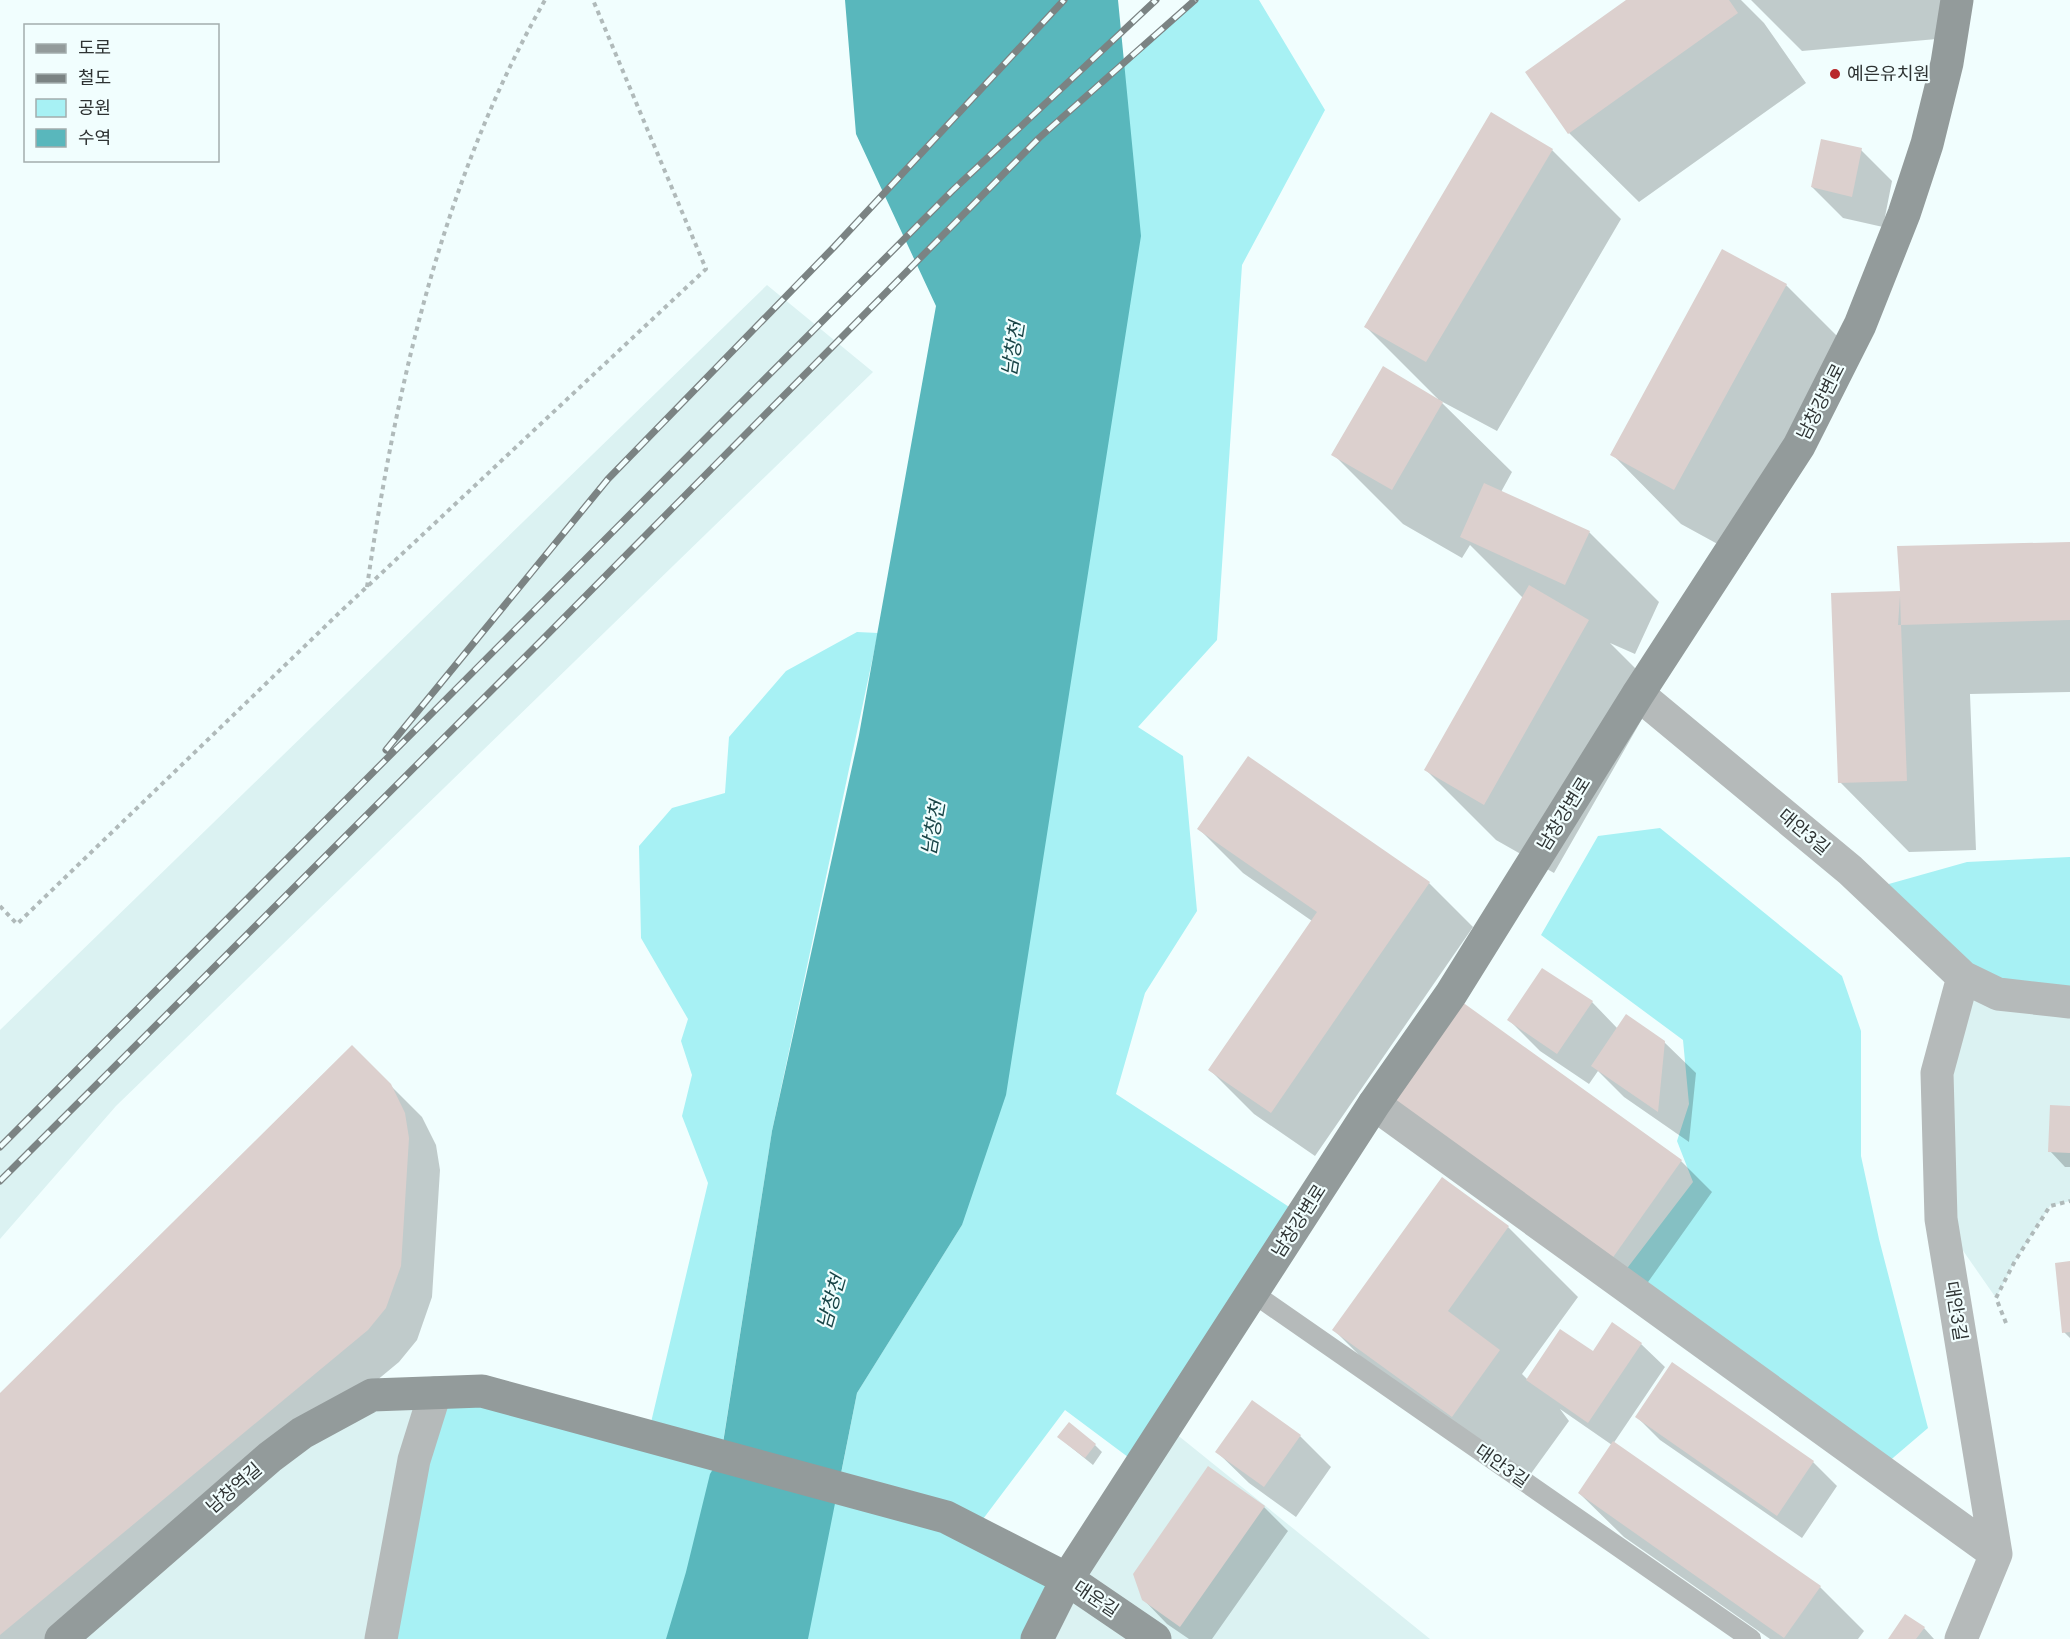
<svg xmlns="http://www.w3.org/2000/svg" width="2070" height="1639" font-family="'DM Sans','Noto Sans KR',sans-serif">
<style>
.built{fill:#dbf2f2}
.green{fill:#a7f1f4}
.water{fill:#59b7bc}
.shadow{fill:#0003}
.building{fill:#dcd0ce}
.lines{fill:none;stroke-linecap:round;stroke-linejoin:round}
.path{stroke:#b0baba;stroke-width:4;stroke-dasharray:4.5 4.5;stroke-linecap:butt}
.lane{stroke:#b5baba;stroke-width:20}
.street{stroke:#b5baba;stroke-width:33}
.secondary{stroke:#939b9b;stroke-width:33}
.rail-casing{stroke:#7b8383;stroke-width:7}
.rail{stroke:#f1fefe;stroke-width:4.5;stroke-dasharray:14;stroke-linecap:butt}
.poi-dot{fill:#b8282b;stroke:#f1fefe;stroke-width:2}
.labels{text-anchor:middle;stroke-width:4.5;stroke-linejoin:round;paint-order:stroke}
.poi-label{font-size:18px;fill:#2e3333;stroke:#f1fefe;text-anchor:start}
.street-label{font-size:18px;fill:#2e3333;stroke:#f1fefe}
.water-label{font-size:20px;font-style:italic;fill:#1a4547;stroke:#f1fefe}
</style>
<rect width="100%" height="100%" fill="#f1fefe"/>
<path class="built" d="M767,285L873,372L116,1106L0,1239V1030Z
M1963,977L2070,1002V1201L2050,1206L2015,1261L1996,1298L1941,1219L1937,1073Z
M435,1393L381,1639H61L336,1414Z
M1175,1433L1430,1639H1037Z"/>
<path class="green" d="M1195,0H1259L1325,110L1242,265L1217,640L1138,727L1183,756L1197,911L1145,993L1116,1094L1303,1216L1140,1466L1065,1410L974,1531L1067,1579L1037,1639H381L435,1393L648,1435L708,1183L682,1116L692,1075L681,1041L688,1019L641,938L639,846L672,808L725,793L729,737L786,671L857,632L878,633L772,1131L721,1455L841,1474L857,1393L962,1225L1116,69Z
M1660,828L1842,976L1861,1031V1156L1879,1239L1928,1428L1887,1463L1625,1271L1693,1182L1677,1141L1689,1104L1683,1040L1541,935L1598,836Z
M2070,857V1002L1998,994L1871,889L1967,862Z"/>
<path class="water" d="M845,0H1118L1141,236L1006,1095L962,1225L857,1393L808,1639H666L686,1572L710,1474L721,1456L772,1131L859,735L936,306L856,134Z"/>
<path class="shadow" d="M1629,0H1741L1764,23L1806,83L1639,202L1569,133Z
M1751,0H1945L1948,38L1802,51Z
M1552,150L1621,219L1497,431L1439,400L1512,472L1501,492L1589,532L1659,602L1635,654L1610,643L1658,691L1554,873L1496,840L1426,770L1523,598L1470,545L1462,558L1403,524L1333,454L1438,399L1365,326Z
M1861,150L1892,181L1883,227L1843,218L1812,187Z
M1786,285L1856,355L1745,559L1681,524L1612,454Z
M2070,543V692L1970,694L1976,850L1909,852L1840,782L1833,595L1902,592Z
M1199,829L1429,883L1473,927L1315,1156L1254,1114L1210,1070L1312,921L1243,873Z
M1592,1002L1618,1029L1664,1042L1696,1073L1689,1142L1624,1097L1598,1071L1589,1084L1540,1051L1509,1020Z
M352,1047L422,1117L436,1145L440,1170L432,1297L417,1340L399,1362L64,1639H0V1395Z
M1376,1104L1681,1161L1712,1192L1636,1299Z
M2070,1108V1167H2065L2050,1151Z
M1508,1227L1578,1297L1522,1374L1528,1380L1593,1353L1641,1344L1665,1367L1613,1444L1820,1587L1864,1631L1858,1639H1770L1624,1537L1579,1493L1612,1445L1560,1409L1569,1421L1522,1486L1404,1400L1334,1330Z
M2070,1263V1338L2064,1332Z
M1672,1365L1813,1462L1837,1486L1802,1538L1660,1440L1637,1417Z
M1300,1436L1331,1467L1296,1517L1249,1483L1217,1452Z
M1067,1444L1095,1445L1102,1452L1093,1465Z
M1209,1468L1264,1507L1288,1531L1212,1639H1189L1167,1624L1143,1599Z
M1924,1628L1934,1639H1889Z"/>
<path class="building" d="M1626,0H1729L1738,13L1568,134L1525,72Z
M1491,112L1553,149L1426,362L1364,327Z
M1821,139L1862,148L1852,197L1811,187Z
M1722,249L1787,284L1674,490L1610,455Z
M1383,366L1443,402L1392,490L1331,455Z
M1484,483L1590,531L1565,585L1460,537Z
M2070,542V620L1901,625L1900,596L1898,625H1901L1907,781L1838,783L1831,593L1900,591L1897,546Z
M1529,585L1589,620L1484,805L1424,770Z
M1248,756L1430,882L1271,1113L1208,1070L1317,912L1197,829Z
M1542,968L1593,1001L1557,1054L1507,1020Z
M1451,994L1682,1160L1604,1270L1374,1104Z
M1626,1014L1665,1041L1658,1112L1591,1066Z
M352,1045L391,1084L405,1113L409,1138L401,1266L386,1308L368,1330L0,1635V1393Z
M2050,1105L2070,1106V1153L2048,1152Z
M1442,1177L1509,1226L1448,1311L1500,1350L1452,1417L1332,1330Z
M2070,1261V1332L2062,1333L2055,1263Z
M1612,1322L1642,1343L1588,1423L1526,1380L1560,1329L1593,1351Z
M1672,1362L1814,1461L1777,1516L1635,1417Z
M1252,1400L1301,1435L1264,1487L1215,1452Z
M1069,1422L1096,1444L1085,1458L1057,1437Z
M1613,1441L1821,1586L1784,1638L1578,1493Z
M1208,1466L1265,1506L1180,1627L1142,1600L1133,1574Z
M1905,1614L1925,1627L1916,1639H1888Z"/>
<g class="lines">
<path class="path" d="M367,587C396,386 443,179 545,0
M0,906L17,924L339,613L706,269L593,0
M2006,1323L1996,1298L2015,1261L2050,1206L2070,1201"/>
<path class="lane" d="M1253,1293L1751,1639"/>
<path class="street" d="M1638,694L1850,870L1963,977
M1374,1104L1996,1554
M381,1639L414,1460L435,1393
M1961,1639L1996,1554L1941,1219L1937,1073L1963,977L1998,994L2070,1002"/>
<path class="secondary" d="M61,1639L270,1457L302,1433L372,1395L482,1391L946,1517L1067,1579L1374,1104L1451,994L1638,694L1799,446L1860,325L1904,214L1927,144L1947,63L1957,0
M1037,1639L1067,1579L1155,1639"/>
<g class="rail-casing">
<path id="rail" d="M386,750L608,479L834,247L1064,0
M0,1147L953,190L1156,0
M0,1181L541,641L1039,138L1195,0"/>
</g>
<use href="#rail" class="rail"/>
</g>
<circle class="poi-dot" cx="1835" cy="74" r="6"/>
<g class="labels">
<g class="poi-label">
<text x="1847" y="80">예은유치원</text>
</g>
<g class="street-label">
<text transform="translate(1821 402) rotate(-63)" y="6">남창강변로</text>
<text transform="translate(1564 814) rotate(-58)" y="6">남창강변로</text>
<text transform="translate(1804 832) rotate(40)" y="6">대안3길</text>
<text transform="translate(1299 1221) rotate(-57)" y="6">남창강변로</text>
<text transform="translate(1956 1311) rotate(81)" y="6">대안3길</text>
<text transform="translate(1502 1466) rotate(35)" y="6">대안3길</text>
<text transform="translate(234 1488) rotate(-41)" y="6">남창역길</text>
<text transform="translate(1096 1599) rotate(34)" y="6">대운길</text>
</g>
<g class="water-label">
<text transform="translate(1013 349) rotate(-81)" y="7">남창천</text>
<text transform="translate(933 828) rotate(-80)" y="7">남창천</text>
<text transform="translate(831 1302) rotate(-74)" y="7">남창천</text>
</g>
</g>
<rect x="24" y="24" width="195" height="138" fill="#f1fefe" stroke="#a3adad" stroke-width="1.5"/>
<rect x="36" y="44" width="30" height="9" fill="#939b9b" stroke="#a3adad" stroke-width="1.5"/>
<text x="78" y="54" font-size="18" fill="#2e3333">도로</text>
<rect x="36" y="74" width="30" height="9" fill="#7b8383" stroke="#a3adad" stroke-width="1.5"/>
<text x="78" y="84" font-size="18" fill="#2e3333">철도</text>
<rect x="36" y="99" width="30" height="18" fill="#a7f1f4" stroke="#a3adad" stroke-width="1.5"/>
<text x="78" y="114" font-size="18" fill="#2e3333">공원</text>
<rect x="36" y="129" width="30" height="18" fill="#59b7bc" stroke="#a3adad" stroke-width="1.5"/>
<text x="78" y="144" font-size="18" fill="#2e3333">수역</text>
</svg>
